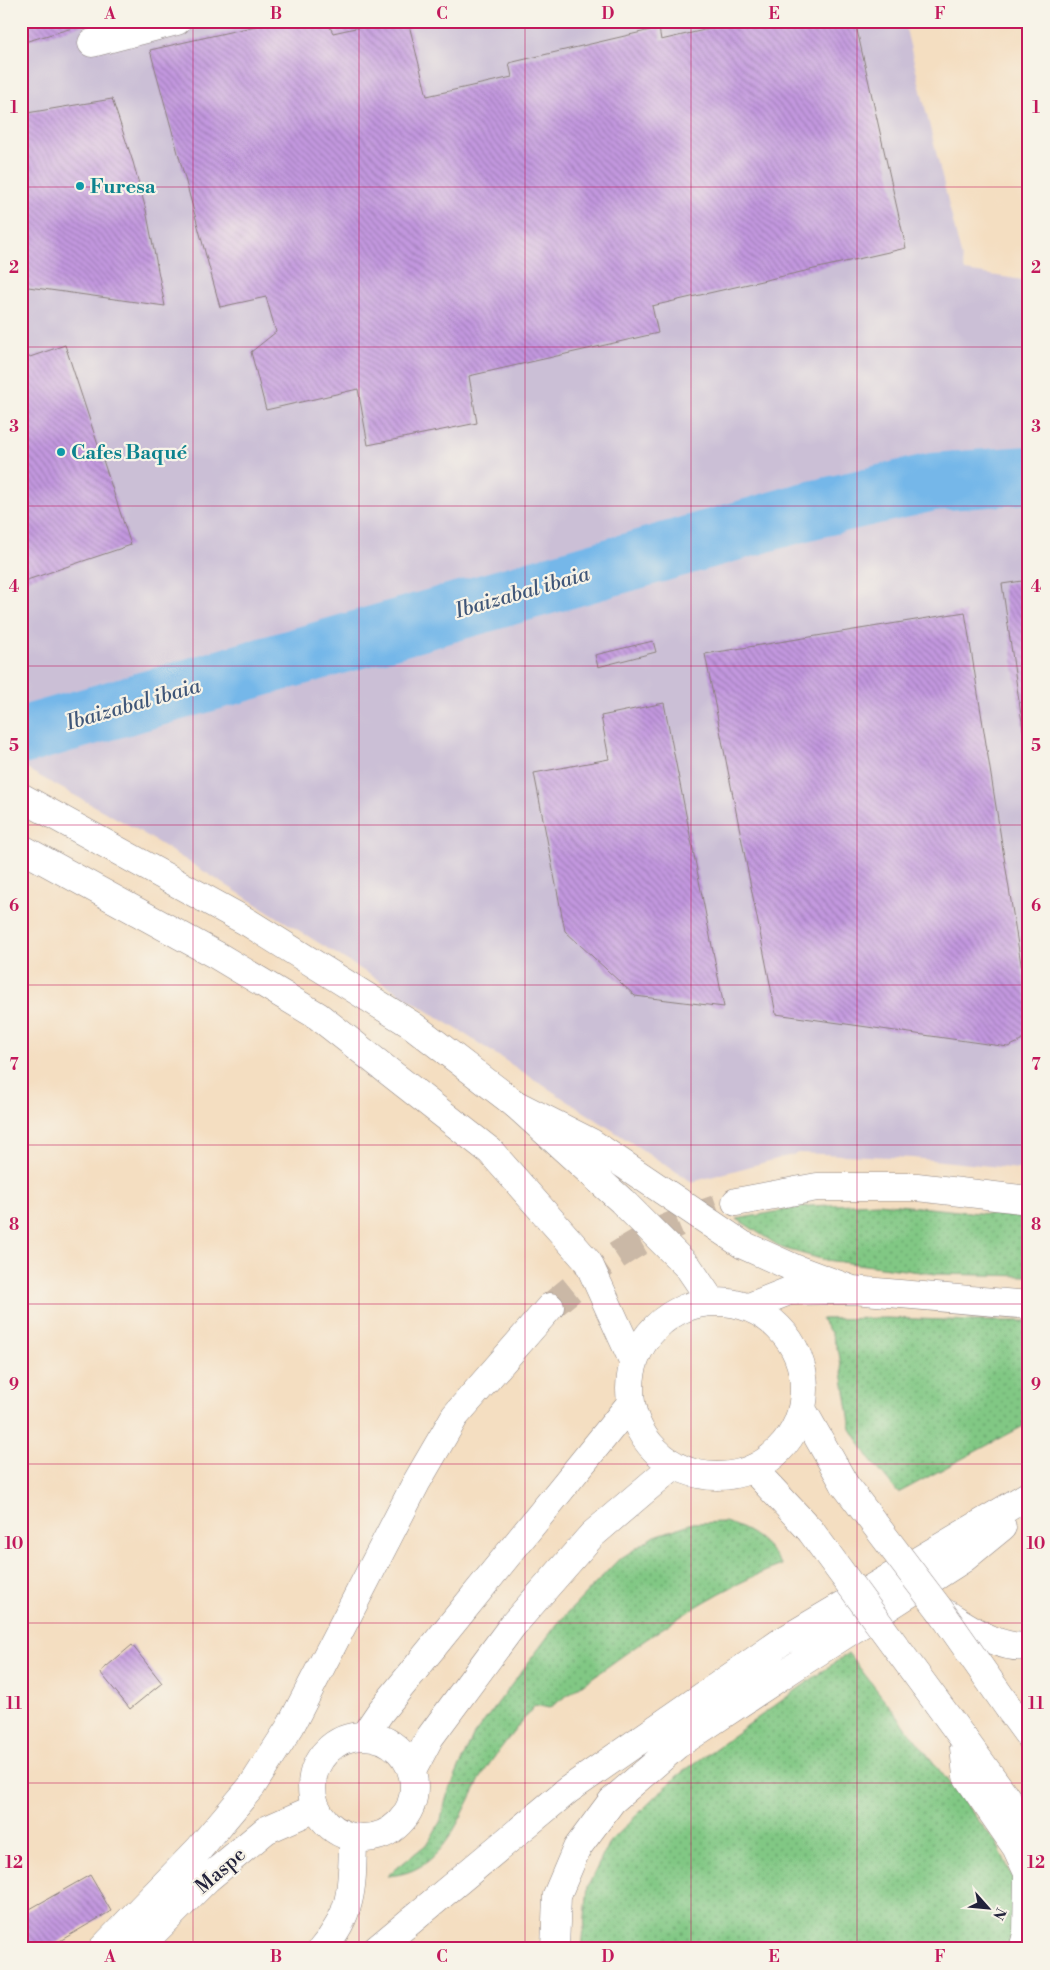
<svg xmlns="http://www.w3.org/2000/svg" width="1050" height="1970" font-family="'Libre Bodoni',serif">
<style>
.industrial{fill:#cbbfd6}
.grass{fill:url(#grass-dots);stroke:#527560}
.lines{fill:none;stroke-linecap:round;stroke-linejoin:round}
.river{stroke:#74b7e9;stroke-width:58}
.building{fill:url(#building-back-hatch)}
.minor-tunnel{stroke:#cab8a6;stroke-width:28;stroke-dasharray:28 14;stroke-linecap:butt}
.minor-casing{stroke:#8b807e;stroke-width:29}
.major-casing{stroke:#8b807e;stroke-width:29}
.highway-casing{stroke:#8b807e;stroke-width:29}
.minor{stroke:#fff;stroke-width:28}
.major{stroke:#fff;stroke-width:28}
.highway{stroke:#fff;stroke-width:28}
.major-bridge-casing{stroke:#8b807e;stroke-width:29;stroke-linecap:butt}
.major-bridge{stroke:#fff;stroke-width:28}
.grid{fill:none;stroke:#c2185b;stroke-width:1;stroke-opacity:0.55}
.culture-dot{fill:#0f9aa8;stroke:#f7f3e8;stroke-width:2}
.labels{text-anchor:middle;stroke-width:4.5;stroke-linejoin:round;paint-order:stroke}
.culture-label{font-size:20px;font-weight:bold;fill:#0d838f;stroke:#f7f3e8;text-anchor:start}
.street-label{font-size:20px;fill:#22223b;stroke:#f7f3e8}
.water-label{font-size:21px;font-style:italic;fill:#3f5678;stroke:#f7f3e8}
.neatline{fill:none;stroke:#c2185b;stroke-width:2}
.grid-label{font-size:16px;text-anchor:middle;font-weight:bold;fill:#c2185b}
</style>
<defs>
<pattern id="grass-dots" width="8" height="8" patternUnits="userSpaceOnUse" patternTransform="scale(1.25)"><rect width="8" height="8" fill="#81c884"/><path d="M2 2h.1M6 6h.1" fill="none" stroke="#69a26d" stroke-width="1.8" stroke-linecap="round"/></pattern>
<pattern id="building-back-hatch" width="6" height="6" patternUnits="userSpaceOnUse" patternTransform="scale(1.25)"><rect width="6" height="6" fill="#c398df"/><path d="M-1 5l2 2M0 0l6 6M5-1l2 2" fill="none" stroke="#9e7cb6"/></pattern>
</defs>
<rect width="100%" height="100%" fill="#f7f3e8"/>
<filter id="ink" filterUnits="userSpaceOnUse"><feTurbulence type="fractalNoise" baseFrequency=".02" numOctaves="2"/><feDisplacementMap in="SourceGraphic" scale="10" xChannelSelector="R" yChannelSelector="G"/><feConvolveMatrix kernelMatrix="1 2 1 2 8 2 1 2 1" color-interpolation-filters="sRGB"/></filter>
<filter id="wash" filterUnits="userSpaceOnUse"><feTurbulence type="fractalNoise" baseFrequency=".0096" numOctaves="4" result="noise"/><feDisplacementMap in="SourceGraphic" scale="20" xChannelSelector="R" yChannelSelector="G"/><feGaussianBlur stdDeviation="1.12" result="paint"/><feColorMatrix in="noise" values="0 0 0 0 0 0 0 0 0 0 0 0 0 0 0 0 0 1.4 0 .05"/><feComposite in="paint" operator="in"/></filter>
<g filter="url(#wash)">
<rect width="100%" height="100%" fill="#f4dec1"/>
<path class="industrial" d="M21,21H904L965,271L1029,281V1170L913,1158L799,1153L692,1182L460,1031L136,829L21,766Z"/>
<path class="grass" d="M878,1203L1029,1218V1276L936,1274L825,1260L782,1248L737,1219L808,1206Z
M886,1318L975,1321H1029V1423L898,1493L870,1459L851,1429L839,1353L831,1333L821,1319Z
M725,1522C755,1532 763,1540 782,1565C696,1596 624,1657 549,1708L535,1705C520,1724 504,1743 490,1763C461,1805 450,1873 387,1876L428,1843L441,1820L446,1798L473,1736L558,1623L618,1560L655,1536L693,1523Z
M848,1653L997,1844L1016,1884L1012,1939L1009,1949H582L588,1886L610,1841L677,1776Z"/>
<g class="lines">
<path class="river" d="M21,736L807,511L933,482L1029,475"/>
</g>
<g id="blocks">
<path class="building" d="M21,21H93V22L21,43Z
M278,21H327L333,33L387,21H408L427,96L512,77L509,63L659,28L661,40L743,21H855L906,248L652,306L658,333L469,376L477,423L368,445L358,389L266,410L251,352L276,332L266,297L220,307L150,50Z
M112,99L133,162L146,210L165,306L21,286V114Z
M65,345L131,545L21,582V360Z
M1029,580V763H1028L1002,584Z
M965,612L1029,1014L1028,1030L1021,1041L1008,1047L776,1014L705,654Z
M653,641L656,652L598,667L595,655Z
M664,703L724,1007L635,996L565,931L534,773L609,759L601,716Z
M132,1645L162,1683L130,1709L100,1672Z
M90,1875L111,1911L46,1949H21V1914Z"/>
</g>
</g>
<g filter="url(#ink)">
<use href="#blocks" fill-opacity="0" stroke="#8b807e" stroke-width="1"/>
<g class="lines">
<path class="minor-tunnel" d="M550,1307C589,1274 630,1242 678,1223C697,1215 716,1209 736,1202"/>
<g class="minor-casing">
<path id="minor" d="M92,43L177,21
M736,1202L817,1187H917L1029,1200
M940,1610C966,1625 998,1651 1029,1646
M102,1949L199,1849L252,1786L290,1727L416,1483L455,1416L550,1307
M137,1949L207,1879L266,1830L316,1808"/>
</g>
<g class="major-casing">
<path id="major" d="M21,797L249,923L412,1025L515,1104L622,1201L689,1268L712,1302
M21,848L218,956L318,1016L490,1151L588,1262L634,1363
M630 1389a87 87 0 1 1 174 0a87 87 0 1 1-174 0Z
M802,1409L845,1485
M753,1469L810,1530
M1010,1710L1029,1736
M312 1787a51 51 0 1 1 102 0a51 51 0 1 1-102 0Z
M364,1736L381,1711L631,1403
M963,1738L1029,1829
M412,1771L430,1737L513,1625L592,1535L674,1465"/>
</g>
<g class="highway-casing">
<path id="highway" d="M515,1104L592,1143L743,1245L794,1268L853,1290
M749,1307L789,1291L853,1290L1029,1305
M963,1738L967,1776L1016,1847L1028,1873L1027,1934L1023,1949
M322,1949C354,1912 352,1885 353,1838
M377,1949L568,1790L781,1642L1029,1495
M555,1949L557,1895L577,1848L612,1801L677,1745L799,1664L963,1559L1002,1527"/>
</g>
<use href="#minor" class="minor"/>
<use href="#major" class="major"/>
<use href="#highway" class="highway"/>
<g class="major-bridge-casing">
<path id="major-bridge" d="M845,1485L940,1610L1010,1710
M810,1530L963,1738"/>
</g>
<use href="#major-bridge" class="major-bridge"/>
</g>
</g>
<path class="grid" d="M193,21V1949M359,21V1949M525,21V1949M691,21V1949M857,21V1949M21,187H1029M21,347H1029M21,506H1029M21,666H1029M21,825H1029M21,985H1029M21,1145H1029M21,1304H1029M21,1464H1029M21,1623H1029M21,1783H1029"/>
<g class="culture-dot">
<circle cx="80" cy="186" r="5"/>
<circle cx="61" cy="452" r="5"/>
</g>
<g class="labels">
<g class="culture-label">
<text x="90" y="193">Furesa</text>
<text x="71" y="459">Cafes Baqué</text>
</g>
<g class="street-label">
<text transform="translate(220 1870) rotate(-41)" y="7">Maspe</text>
</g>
<g class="water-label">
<text transform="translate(522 592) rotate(-16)" y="7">Ibaizabal ibaia</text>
<text transform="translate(133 704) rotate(-16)" y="7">Ibaizabal ibaia</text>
</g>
</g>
<rect width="1050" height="1970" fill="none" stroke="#f7f3e8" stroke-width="55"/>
<g transform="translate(988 1908) rotate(117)" stroke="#f7f3e8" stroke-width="4" paint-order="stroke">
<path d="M0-4L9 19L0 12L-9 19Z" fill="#22223b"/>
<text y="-8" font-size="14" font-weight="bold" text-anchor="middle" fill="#22223b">N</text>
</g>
<rect x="28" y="28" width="994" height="1914" class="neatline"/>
<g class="grid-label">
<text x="110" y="19">A</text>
<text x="276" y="19">B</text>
<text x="442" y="19">C</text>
<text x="608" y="19">D</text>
<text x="774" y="19">E</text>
<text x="940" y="19">F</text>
<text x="14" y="113">1</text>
<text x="1036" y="113">1</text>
<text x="14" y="273">2</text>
<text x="1036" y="273">2</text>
<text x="14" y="432">3</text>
<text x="1036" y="432">3</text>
<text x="14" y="592">4</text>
<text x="1036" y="592">4</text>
<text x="14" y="751">5</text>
<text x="1036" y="751">5</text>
<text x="14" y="911">6</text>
<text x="1036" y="911">6</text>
<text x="14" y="1070">7</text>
<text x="1036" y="1070">7</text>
<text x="14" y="1230">8</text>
<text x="1036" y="1230">8</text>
<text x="14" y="1390">9</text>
<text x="1036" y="1390">9</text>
<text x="14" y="1549">10</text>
<text x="1036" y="1549">10</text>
<text x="14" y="1709">11</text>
<text x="1036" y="1709">11</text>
<text x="14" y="1868">12</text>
<text x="1036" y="1868">12</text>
<text x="110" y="1962">A</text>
<text x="276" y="1962">B</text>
<text x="442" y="1962">C</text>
<text x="608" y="1962">D</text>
<text x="774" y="1962">E</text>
<text x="940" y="1962">F</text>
</g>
</svg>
